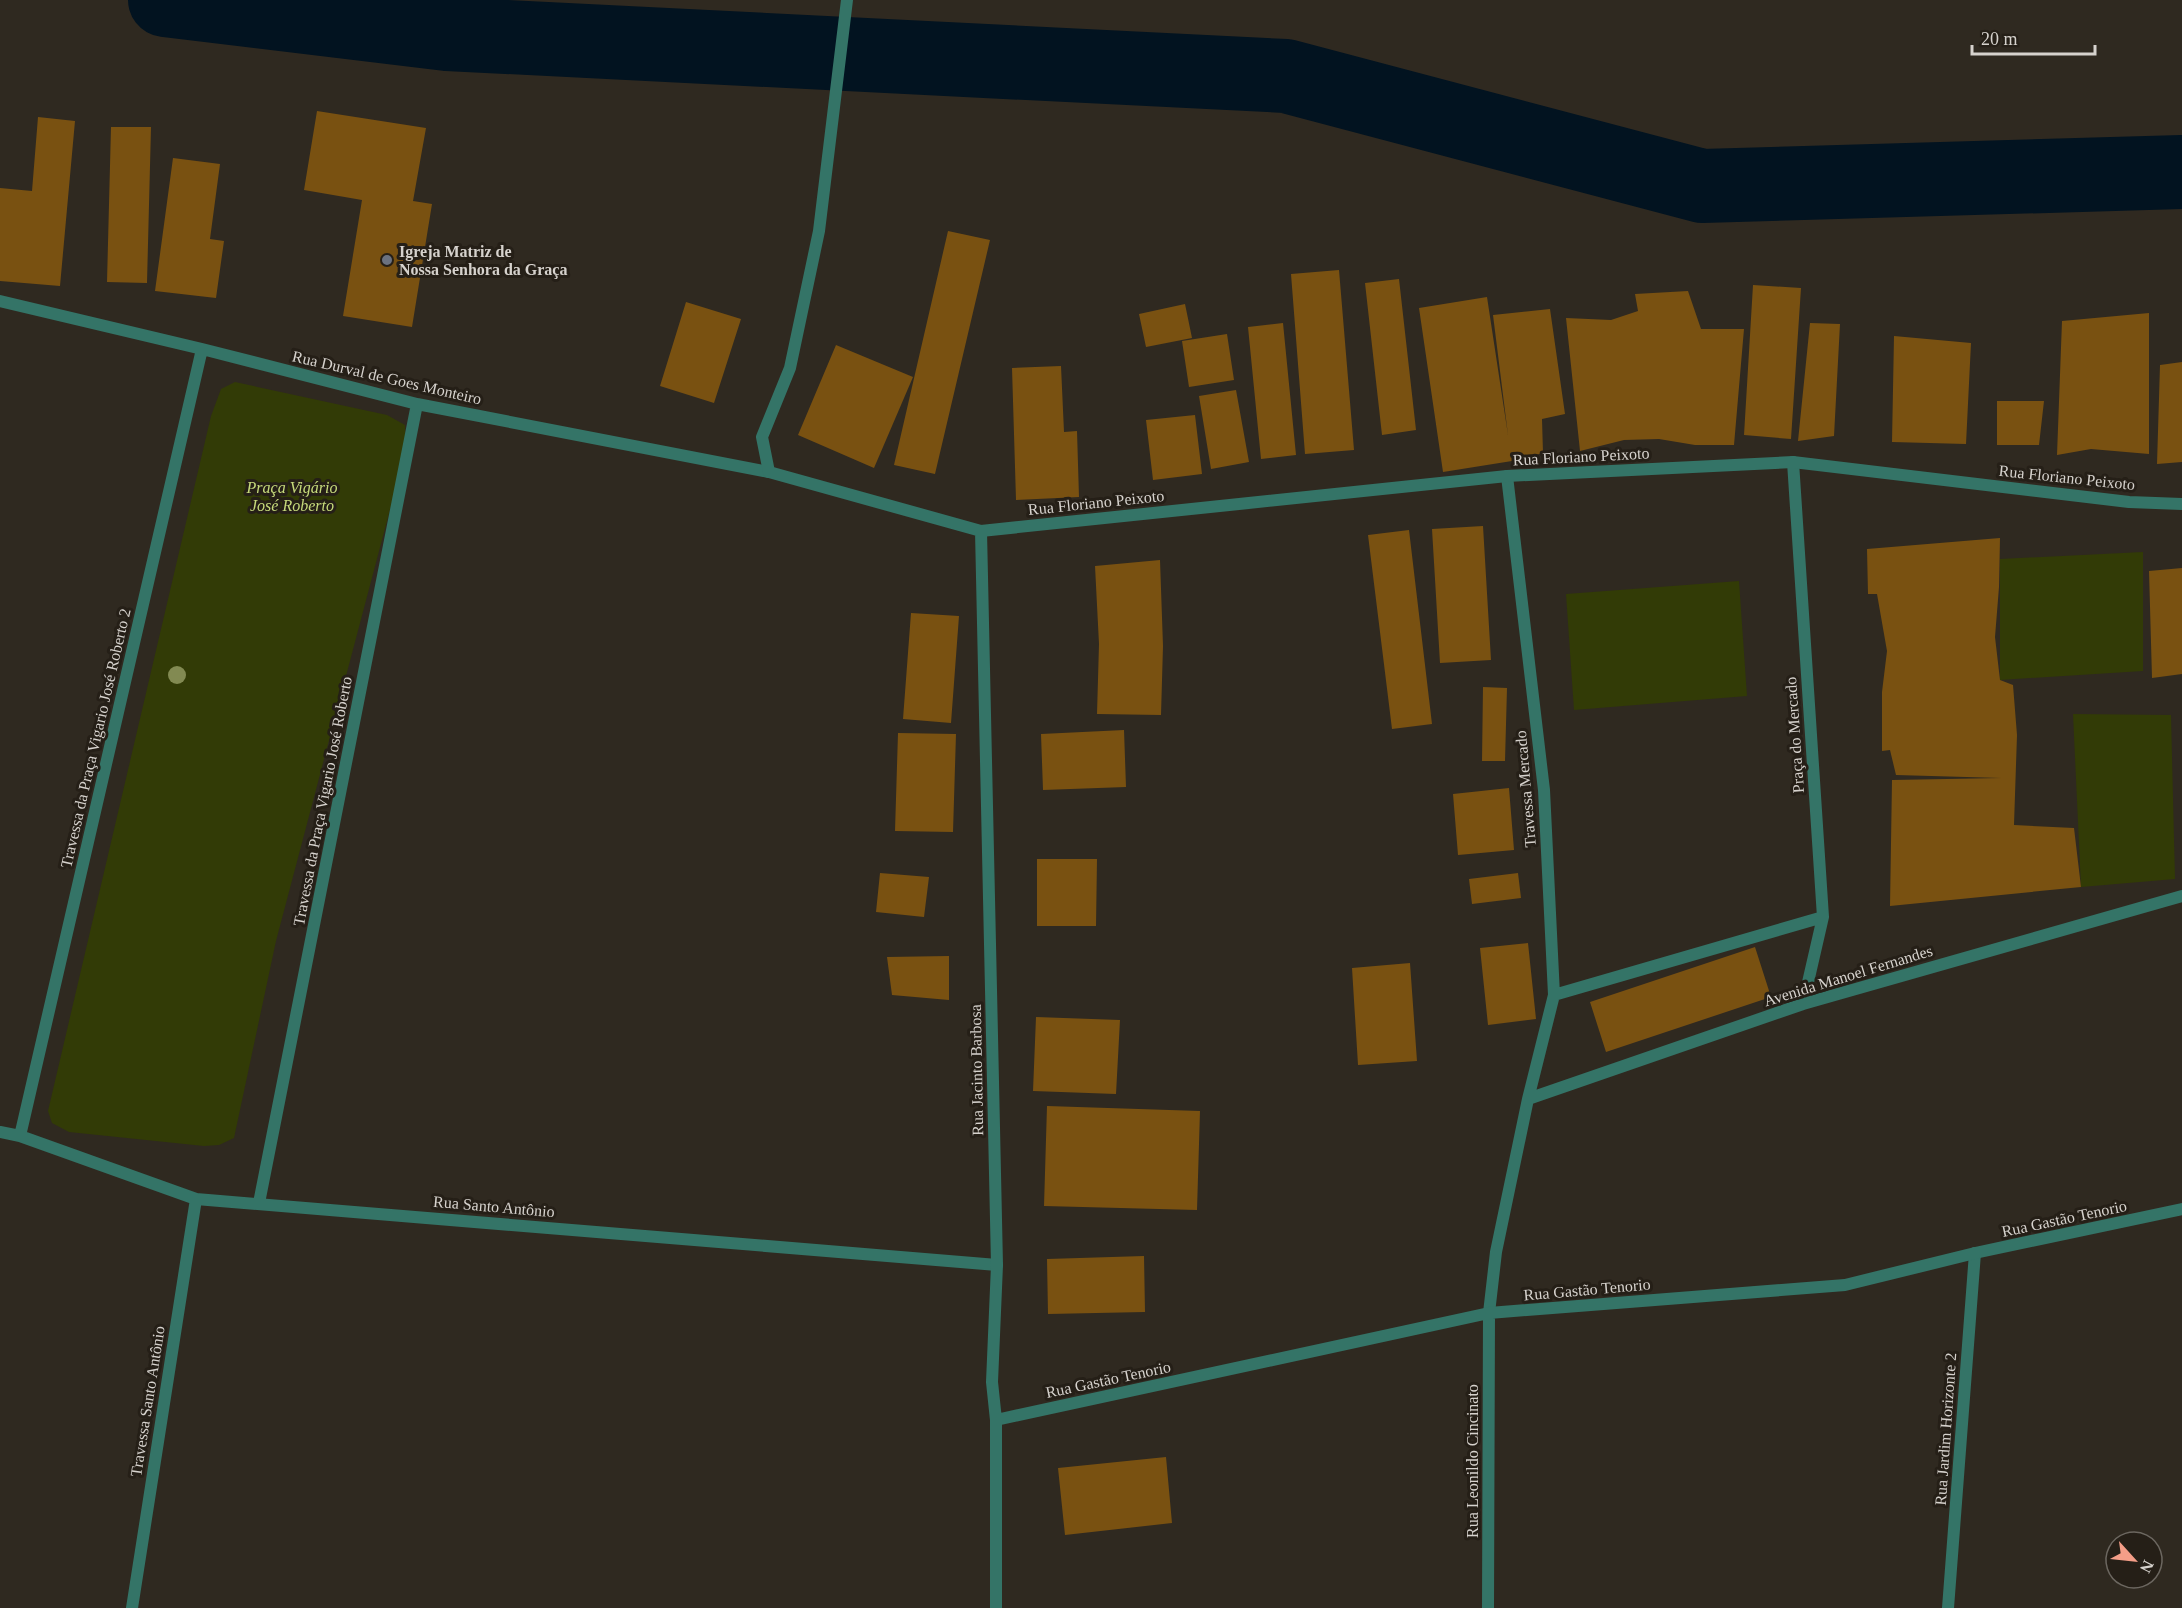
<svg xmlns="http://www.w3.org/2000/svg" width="2182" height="1608" font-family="'Times New Roman',serif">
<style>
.green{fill:#323b06}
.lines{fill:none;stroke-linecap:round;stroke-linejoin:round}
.river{stroke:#021320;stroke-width:74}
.building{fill:#795111}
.minor{stroke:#347467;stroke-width:12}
.tertiary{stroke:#347467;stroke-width:12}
.tree{fill:#828a52}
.worship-dot{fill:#6b7280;stroke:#251f17;stroke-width:2}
.labels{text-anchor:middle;stroke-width:6;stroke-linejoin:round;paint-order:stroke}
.poi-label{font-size:16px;font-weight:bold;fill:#d6d2cd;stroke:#251f17;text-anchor:start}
.street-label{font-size:16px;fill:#d6d2cd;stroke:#251f17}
.park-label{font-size:16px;font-style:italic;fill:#c6da7b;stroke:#251f17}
</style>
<rect width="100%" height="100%" fill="#2f2920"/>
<path class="green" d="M235,382L387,415L405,425L406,449L276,941L234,1138L219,1145L204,1146L69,1132L52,1123L48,1111L211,416L221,389Z
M2143,552V671L2000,680V559Z
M1739,581L1747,696L1574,710L1566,594Z
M2073,714L2171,715L2175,879L2081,887Z"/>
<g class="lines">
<path class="river" d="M165,0L447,34L1286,76L1702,186L2182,172"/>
</g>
<path class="building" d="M317,111L426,128L413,201L432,204L412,327L343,316L362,200L304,190Z
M38,117L75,121L60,286L0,281V188L32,191Z
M111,127H151L147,283L107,282Z
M173,158L220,164L210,239L224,241L216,298L155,291Z
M948,231L990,240L935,474L894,465Z
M1339,270L1354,450L1305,454L1291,274Z
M1399,279L1416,430L1382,435L1365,283Z
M1753,285L1801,288L1791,439L1744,435Z
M1688,291L1701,329H1744L1734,445H1695L1659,439L1624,440L1580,451L1566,318L1611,320L1638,311L1635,294Z
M1487,297L1508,435L1493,315L1550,309L1565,414L1542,419L1543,453L1512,461L1443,472L1419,308Z
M686,302L741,319L714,403L660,386Z
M1185,304L1192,338L1146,347L1139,314Z
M2149,313V454L2091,449L2057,455L2062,321Z
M1283,323L1296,455L1261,459L1248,327Z
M1810,323L1840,324L1834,436L1798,441Z
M1227,334L1234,380L1189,387L1182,341Z
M1894,336L1971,343L1966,444L1892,442Z
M836,345L913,377L874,468L798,435Z
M2182,362V462L2157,464L2160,365Z
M1061,366L1064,432L1077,431L1079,497L1016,500L1012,368Z
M1236,390L1249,462L1211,469L1199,396Z
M1997,401H2044L2039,445H1997Z
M1195,415L1202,474L1153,480L1146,420Z
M1483,526L1491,660L1440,663L1432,529Z
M1409,530L1432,724L1392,729L1368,535Z
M2000,538L1999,587L1995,637L2000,680L2013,685L2017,735L2014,825L2074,828L2081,887L1890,906L1892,780L2001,778L1896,775L1890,750L1882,751V692L1887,651L1877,594H1868L1867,549Z
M1160,560L1163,646L1161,715L1097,714L1099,644L1095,566Z
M2182,568V674L2152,678L2149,571Z
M911,613L959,616L951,723L903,719Z
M1483,687L1507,688L1505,761H1482Z
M1124,730L1126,787L1043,790L1041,734Z
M898,733L956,734L953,832L895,831Z
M1509,788L1514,850L1458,855L1453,794Z
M1037,859H1097L1096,926H1037Z
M880,873L929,877L924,917L876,912Z
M1518,873L1521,898L1472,904L1469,879Z
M1528,943L1536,1019L1488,1025L1480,948Z
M1755,947L1771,997L1606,1052L1590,1002Z
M949,956V1000L892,995L887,957Z
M1410,963L1417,1061L1358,1065L1352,968Z
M1036,1017L1120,1020L1116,1094L1033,1091Z
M1047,1106L1200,1111L1197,1210L1044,1206Z
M1144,1256L1145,1312L1048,1314L1047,1259Z
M1166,1457L1172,1523L1065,1535L1058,1468Z"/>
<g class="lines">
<path class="minor" d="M0,301L202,349L417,404L769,472
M1793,462L1823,917L1803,1004
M1554,995L1823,917
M1528,1099L1803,1004L2182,896
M0,1132L20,1136L196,1199L997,1265
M20,1136L202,349
M259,1203L417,404
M1489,1313L1496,1252L1528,1099L1554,995L1544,790L1507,476
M132,1608L196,1199
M1948,1608L1975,1253"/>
<path class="tertiary" d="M847,0L819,231L790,368L762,437L769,472L981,531L1507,476L1793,462L2129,502L2182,504
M981,531L997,1265L992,1382L996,1420V1608
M996,1420L1489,1313L1845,1285L1975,1253L2182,1209
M1488,1608L1489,1313"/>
</g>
<circle class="tree" cx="177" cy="675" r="9"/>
<circle class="worship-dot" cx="387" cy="260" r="6"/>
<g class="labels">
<g class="poi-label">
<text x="399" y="257">Igreja Matriz de<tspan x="399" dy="18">Nossa Senhora da Graça</tspan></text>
</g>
<g class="street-label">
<text transform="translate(387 377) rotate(13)" y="6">Rua Durval de Goes Monteiro</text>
<text transform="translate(1581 456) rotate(-3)" y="6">Rua Floriano Peixoto</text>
<text transform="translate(2067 477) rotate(6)" y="6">Rua Floriano Peixoto</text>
<text transform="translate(1096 502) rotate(-6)" y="6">Rua Floriano Peixoto</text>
<text transform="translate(1794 735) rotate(-94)" y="6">Praça do Mercado</text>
<text transform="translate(95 738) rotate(-77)" y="6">Travessa da Praça Vigario José Roberto 2</text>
<text transform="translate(1525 789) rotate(-95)" y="6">Travessa Mercado</text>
<text transform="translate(322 801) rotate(-79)" y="6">Travessa da Praça Vigario José Roberto</text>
<text transform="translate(1848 975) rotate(-17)" y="6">Avenida Manoel Fernandes</text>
<text transform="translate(976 1070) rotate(-91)" y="6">Rua Jacinto Barbosa</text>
<text transform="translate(494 1206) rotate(5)" y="6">Rua Santo Antônio</text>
<text transform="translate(2064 1218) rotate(-12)" y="6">Rua Gastão Tenorio</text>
<text transform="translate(1587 1289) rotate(-5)" y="6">Rua Gastão Tenorio</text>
<text transform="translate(1108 1379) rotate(-12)" y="6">Rua Gastão Tenorio</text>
<text transform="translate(147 1401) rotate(-81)" y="6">Travessa Santo Antônio</text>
<text transform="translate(1945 1429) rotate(-86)" y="6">Rua Jardim Horizonte 2</text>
<text transform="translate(1472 1461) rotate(-90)" y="6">Rua Leonildo Cincinato</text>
</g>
<g class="park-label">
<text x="292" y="493">Praça Vigário<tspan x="292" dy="18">José Roberto</tspan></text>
</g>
</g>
<g transform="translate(2134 1560) rotate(117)"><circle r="28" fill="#251f17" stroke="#6c6760" stroke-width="1.5"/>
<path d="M0-4.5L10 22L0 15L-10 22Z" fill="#f49e88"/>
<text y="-9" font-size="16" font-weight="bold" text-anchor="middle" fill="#d6d2cd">N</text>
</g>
<path d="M1972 45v9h123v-9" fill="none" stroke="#d6d2cd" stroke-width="3"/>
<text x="1981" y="45" font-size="18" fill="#d6d2cd" stroke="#251f17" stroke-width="4.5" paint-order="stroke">20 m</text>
</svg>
